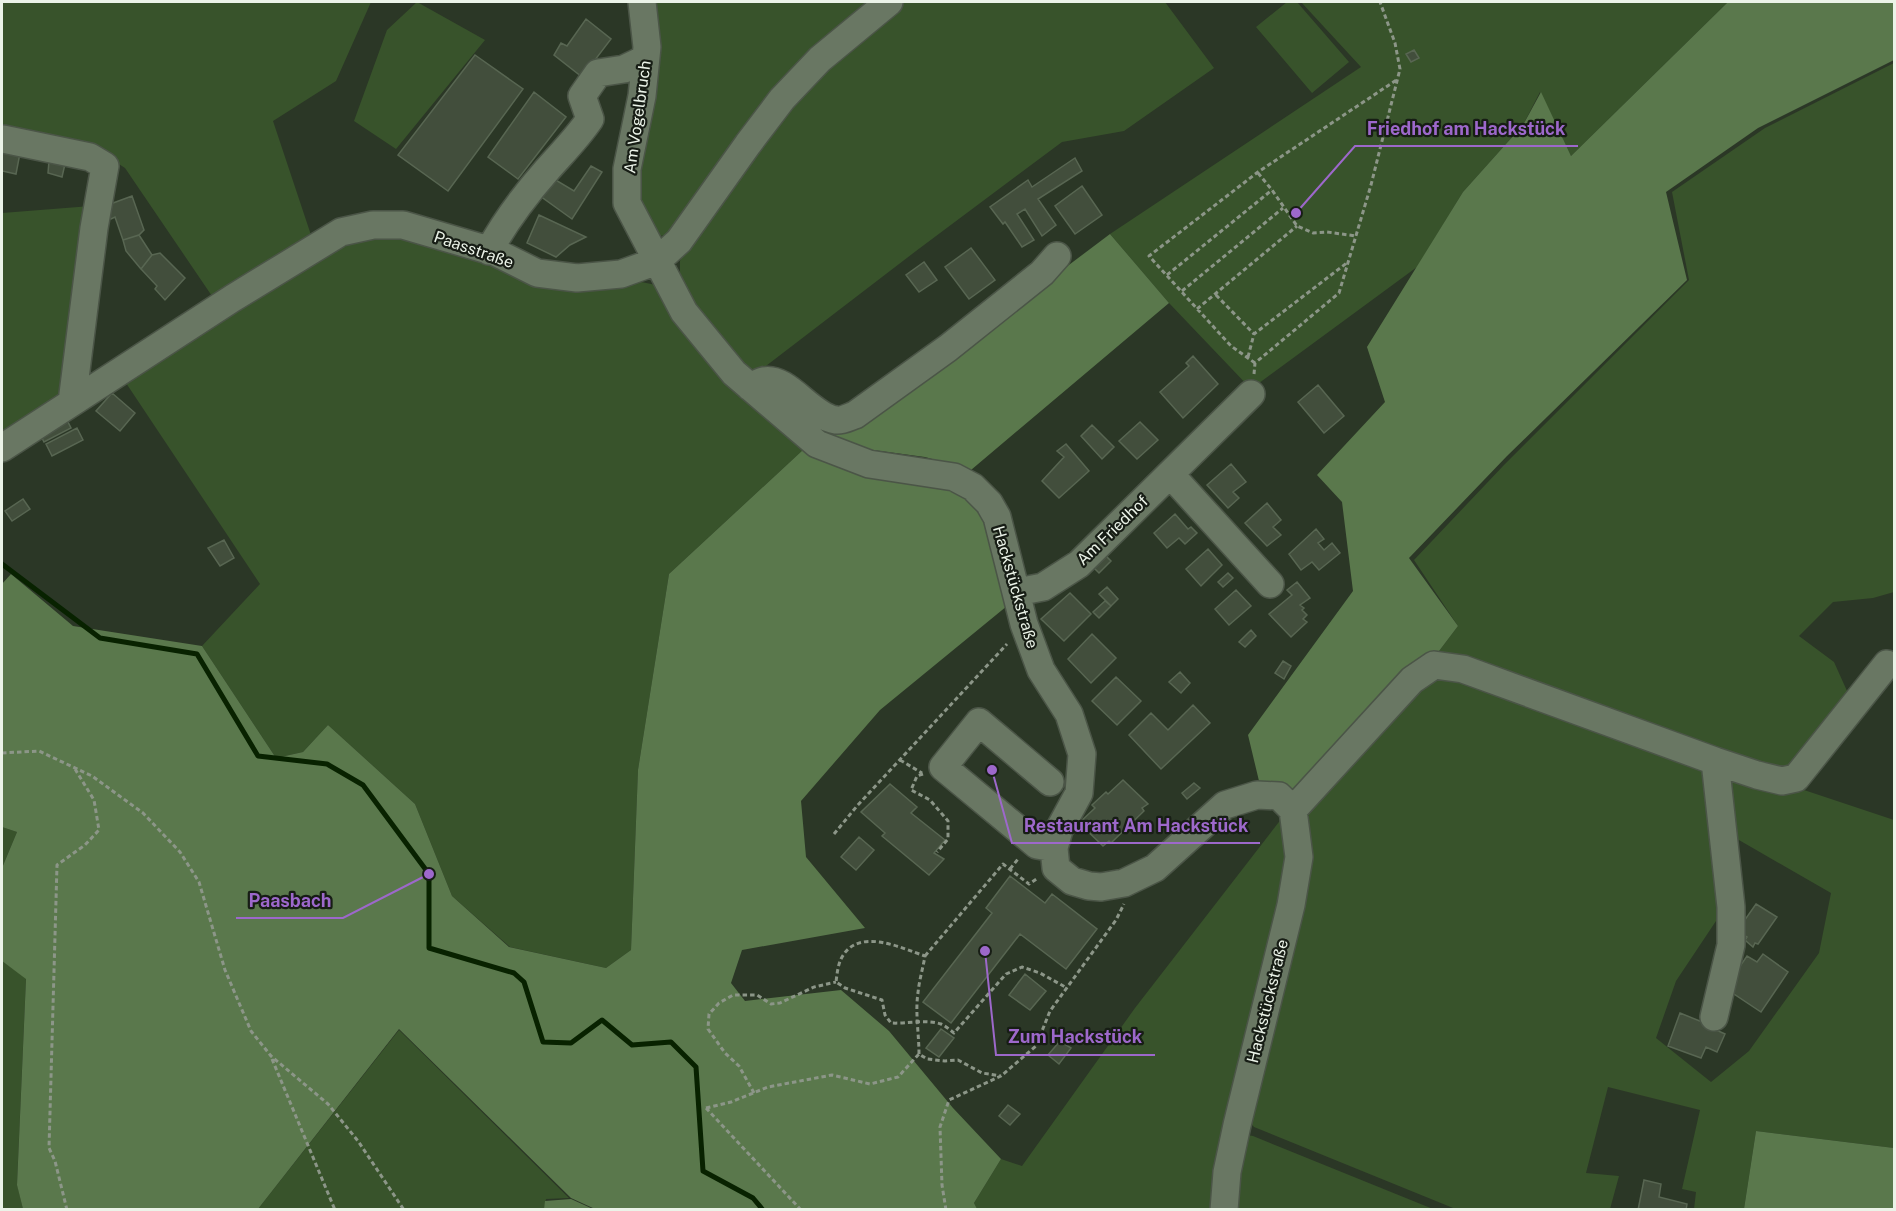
<svg xmlns="http://www.w3.org/2000/svg" width="1896" height="1211" font-family="'Public Sans',sans-serif">
<style>
.green{fill:#38532b}
.forest{fill:#5a784c}
.lines{fill:none;stroke-linecap:round;stroke-linejoin:round}
.stream{stroke:#082200;stroke-width:5}
.building{fill:#424e3c;stroke:#586652;stroke-width:1.5}
.minor-casing{stroke:#4b5547;stroke-width:30}
.path{stroke:#8c9688;stroke-width:3;stroke-dasharray:4.5 3;stroke-linecap:butt}
.minor{stroke:#697763;stroke-width:27}
.labels{text-anchor:middle;stroke-width:4.5;stroke-linejoin:round;paint-order:stroke}
.street-label{font-size:16px;fill:#ebf3e8;stroke:#171d15}
.leader{fill:none;stroke:#9d68cb;stroke-width:2}
.callout-dot{fill:#9d68cb;stroke:#171d15;stroke-width:2}
.callout-label{font-size:18px;text-anchor:middle;font-weight:bold;fill:#9d68cb;stroke:#171d15;stroke-width:4.5;stroke-linejoin:round;paint-order:stroke}
</style>
<rect width="100%" height="100%" fill="#2b3726"/>
<path class="green" d="M2,2H371L336,81L273,121L311,235L296,243L214,299L125,168L105,155L2,129Z
M417,2L485,40L396,149L354,121L387,30Z
M647,2H872L672,235L657,236L634,198Z
M905,2H1165L1214,68L1124,131L1062,142L916,251L754,375L701,315L680,278V261L688,244L759,145L833,62Z
M1287,2H1297L1349,62L1312,93L1256,27Z
M1301,2H1728L1571,156L1540,92L1523,125L1463,192L1417,267L1251,389L1169,303L1110,234L1361,67Z
M1894,63V592L1873,598L1833,602L1799,636L1834,662L1856,711L1782,781L1433,659L1458,626L1414,560L1504,465L1689,280L1672,192L1765,128Z
M91,206L68,395L2,439V213Z
M373,231L438,240L656,285L804,449L669,574L638,770L631,950L606,968L510,947L452,896L415,804L328,725L303,752L276,758L202,646L260,584L124,380L344,240Z
M1433,672L1703,760L1716,853V921L1676,981L1656,1038L1711,1082L1749,1051L1819,953L1831,893L1732,836L1720,777L1798,788L1894,820V1148L1756,1131L1744,1209H1694L1696,1192L1682,1189L1700,1110L1608,1087L1586,1173L1619,1176L1610,1209L1458,1210L1254,1127L1247,1119L1304,807Z
M1282,818L1290,864L1213,1209L977,1210L974,1203L1001,1159L1022,1166L1135,1008Z
M2,827L17,832L2,868Z
M2,961L26,978L17,1184L23,1209H2Z
M399,1030L569,1198L546,1199L544,1210L258,1209Z
M1241,1134L1253,1136L1433,1209L1230,1210Z"/>
<path class="forest" d="M1728,2H1894V60L1758,128L1666,192L1687,280L1507,456L1409,558L1458,626L1433,659L1297,798L1259,781L1248,735L1353,591L1342,502L1317,475L1385,402L1367,347L1463,192L1523,125L1541,92L1571,156Z
M1110,234L1169,303L971,470L925,457L843,446L808,425L855,426Z
M804,449L953,485L985,514L1007,606L880,710L801,801L806,857L865,928L742,950L731,983L745,1001L841,990L889,1031L953,1108L1001,1159L974,1203L977,1209H595L571,1198L399,1029L258,1209H23L17,1185L26,979L2,961V868L17,832L2,827V584L11,574L73,626L202,646L276,758L303,752L328,725L415,804L452,896L509,947L606,968L631,950L638,770L669,574Z
M1756,1131L1894,1148V1209H1744Z
M571,1199L593,1209H544L545,1201Z"/>
<g class="lines">
<path class="stream" d="M2,564L100,638L197,654L258,756L327,764L363,785L429,874V948L514,973L524,982L543,1042L571,1043L602,1020L632,1045L671,1042L696,1067L703,1171L753,1198L763,1210"/>
</g>
<path class="building" d="M586,19L611,39L582,77L554,55L561,43L567,46Z
M1414,50L1419,58L1411,62L1406,54Z
M475,55L523,89L448,191L398,155Z
M534,92L566,117L518,179L488,157Z
M2,150L20,153L16,174L2,171Z
M1075,158L1082,171L1038,199L1056,225L1042,236L1025,209L1017,214L1034,240L1022,247L1005,222L1003,224L990,207L1028,180L1032,187Z
M49,161L65,164L62,177L48,173Z
M591,166L602,172L572,219L536,193L549,176L574,191Z
M1082,186L1102,215L1075,234L1055,206Z
M132,196L144,230L139,235L123,240L115,217L111,219L105,206Z
M539,215L586,237L570,245L556,257L527,243Z
M139,235L152,255L141,269L126,251L123,240Z
M971,248L995,280L969,299L945,267Z
M160,253L185,278L165,300L155,289L157,286L141,269L152,255Z
M924,262L937,280L919,292L906,275Z
M1193,356L1218,384L1183,418L1160,392L1189,366L1186,363Z
M1318,385L1344,416L1324,433L1298,402Z
M112,393L135,413L120,431L96,411Z
M67,420L71,428L44,442L40,434Z
M1140,422L1158,440L1137,459L1119,441Z
M1092,425L1114,447L1102,459L1081,436Z
M77,428L83,440L52,456L46,444Z
M1066,444L1089,471L1059,498L1042,481L1064,457L1057,451Z
M1231,464L1246,482L1233,492L1239,498L1228,508L1207,485Z
M23,499L30,509L12,521L5,511Z
M1267,503L1281,520L1273,527L1281,535L1267,546L1245,523Z
M1175,514L1188,529L1191,527L1197,533L1185,544L1179,538L1167,548L1154,533Z
M1316,529L1324,539L1318,543L1324,550L1332,543L1340,553L1319,570L1312,562L1301,570L1289,554Z
M224,540L234,558L220,566L208,548Z
M1208,549L1222,565L1201,586L1186,569Z
M1104,554L1111,561L1099,573L1092,566Z
M1228,573L1233,578L1223,587L1218,582Z
M1297,582L1310,598L1300,605L1304,608L1302,610L1307,615L1303,619L1307,622L1291,637L1269,614L1292,595L1287,590Z
M1107,587L1118,599L1111,606L1099,594Z
M1236,590L1251,606L1229,625L1215,609Z
M1070,593L1091,614L1064,641L1041,619Z
M1105,601L1111,606L1099,618L1093,612Z
M1251,630L1256,636L1245,647L1239,642Z
M1092,634L1116,658L1091,683L1068,659Z
M1283,661L1291,666L1284,679L1275,673Z
M1180,672L1190,683L1181,693L1169,682Z
M1116,677L1141,701L1117,725L1092,701Z
M1193,705L1210,723L1161,769L1129,735L1151,713L1168,730Z
M1123,780L1148,804L1142,808L1144,811L1111,843L1109,841L1103,846L1079,823L1095,808L1092,805L1106,792L1108,794Z
M1194,783L1200,788L1187,799L1182,793Z
M890,784L917,807L911,813L945,840L934,853L944,859L929,875L882,836L885,833L861,812Z
M859,837L874,850L856,870L841,857Z
M1010,876L1045,903L1052,894L1097,929L1066,969L1020,934L951,1023L923,1002L992,913L986,908Z
M1756,904L1777,917L1758,944L1755,943L1753,947L1745,940L1747,937L1737,931Z
M1763,954L1788,972L1761,1012L1725,988L1747,956L1757,962Z
M1025,974L1046,991L1030,1010L1009,995Z
M1680,1013L1717,1028L1716,1030L1725,1034L1717,1052L1706,1047L1701,1058L1668,1046Z
M941,1029L954,1038L939,1057L926,1048Z
M1060,1041L1071,1048L1059,1064L1048,1055Z
M1008,1105L1020,1114L1010,1125L999,1116Z
M1644,1180L1661,1184L1659,1197L1687,1204L1686,1210H1638Z"/>
<g class="lines">
<g class="minor-casing">
<path id="minor" d="M642,2L647,47L642,96L627,169V203L684,312L734,373L817,444L869,464L954,477L973,487L989,503L997,517L1024,624L1041,670L1069,714L1082,754L1079,793L1059,830L1054,848L1056,868L1072,881L1089,886L1101,887L1124,883L1155,868L1225,805L1257,795L1279,796L1293,810L1299,857L1291,905L1237,1125L1227,1172L1224,1210
M3,139L90,157L105,166L94,228L72,402
M489,251C505,221 525,195 547,170C562,153 578,137 590,119L582,96L598,73L624,69L645,59
M750,387C754,385 759,382 763,381C787,375 811,417 836,420C842,421 849,417 855,415L948,348L1042,273L1057,256
M2,448L233,298L341,232L373,225H403L495,252L537,273L577,278L621,274L657,261L679,241L748,144L782,99L820,59L889,2
M1170,474L1270,584
M1017,592L1043,587L1079,564L1251,394
M1715,761L1757,775L1782,781L1796,778L1887,664
M1050,782L979,722L943,767L1037,845L1054,848
M1293,810L1412,680L1434,665L1463,669L1715,761L1731,907V945L1714,1017"/>
</g>
<path class="path" d="M1258,173L1272,190L1297,226L1313,233L1327,232L1356,236
M1167,275L1272,190
M1182,291L1283,208
M1216,295L1254,334
M1197,309L1297,226
M1248,357L1254,334L1348,262
M1255,363L1231,346L1149,256L1258,172L1398,79
M1254,374L1255,363L1339,293L1371,185L1400,69L1395,43L1380,2
M2,753L39,751L92,776L143,813L180,852L199,882L225,970L251,1031L271,1056L328,1104L358,1141L404,1210
M900,760L922,773
M923,774L917,776L911,790L930,800L948,821V839L937,852
M834,834L857,806L1007,644
M1010,869L1018,859
M925,956L1003,864L1029,884L1038,878
M919,1054C919,1034 915,1012 918,993C919,981 923,968 925,956C901,948 857,926 841,959C838,965 837,974 836,982L845,988L882,1000L885,1015L891,1023C906,1024 926,1019 941,1024C946,1026 950,1030 954,1033L1006,974L1022,967L1040,973L1067,988
M272,1059L335,1210
M754,1093L739,1066L725,1053L708,1029L709,1014L719,1003L733,995H757L771,1004L780,1003L814,987L836,982
M706,1108L731,1102L768,1087L832,1075L870,1084L898,1077L919,1054L927,1059L945,1061L958,1060L982,1073L1001,1076
M706,1108L801,1210
M67,1210L55,1161L49,1148L57,865L85,845L99,830L94,800L75,769
M946,1210L942,1185L940,1127L949,1100L1001,1076L1036,1046L1050,1011L1116,920L1124,904"/>
<use href="#minor" class="minor"/>
</g>
<g class="labels">
<g class="street-label">
<text transform="translate(637 117) rotate(-82)" y="6">Am Vogelbruch</text>
<text transform="translate(474 249) rotate(19)" y="6">Paasstraße</text>
<text transform="translate(1112 530) rotate(-44)" y="6">Am Friedhof</text>
<text transform="translate(1016 587) rotate(74)" y="6">Hackstückstraße</text>
<text transform="translate(1267 1001) rotate(-76)" y="6">Hackstückstraße</text>
</g>
</g>
<path class="leader" d="M1296 213L1355 146H1578M992 770L1012 843H1260M429 874L343 918H236M985 951L996 1055H1155"/>
<g class="callout-dot">
<circle cx="1296" cy="213" r="6"/>
<circle cx="992" cy="770" r="6"/>
<circle cx="429" cy="874" r="6"/>
<circle cx="985" cy="951" r="6"/>
</g>
<g class="callout-label">
<text x="1466" y="135">Friedhof am Hackstück</text>
<text x="1136" y="832">Restaurant Am Hackstück</text>
<text x="290" y="907">Paasbach</text>
<text x="1075" y="1043">Zum Hackstück</text>
</g>
<rect width="1896" height="1211" fill="none" stroke="#ebf3e8" stroke-width="6"/>
</svg>
